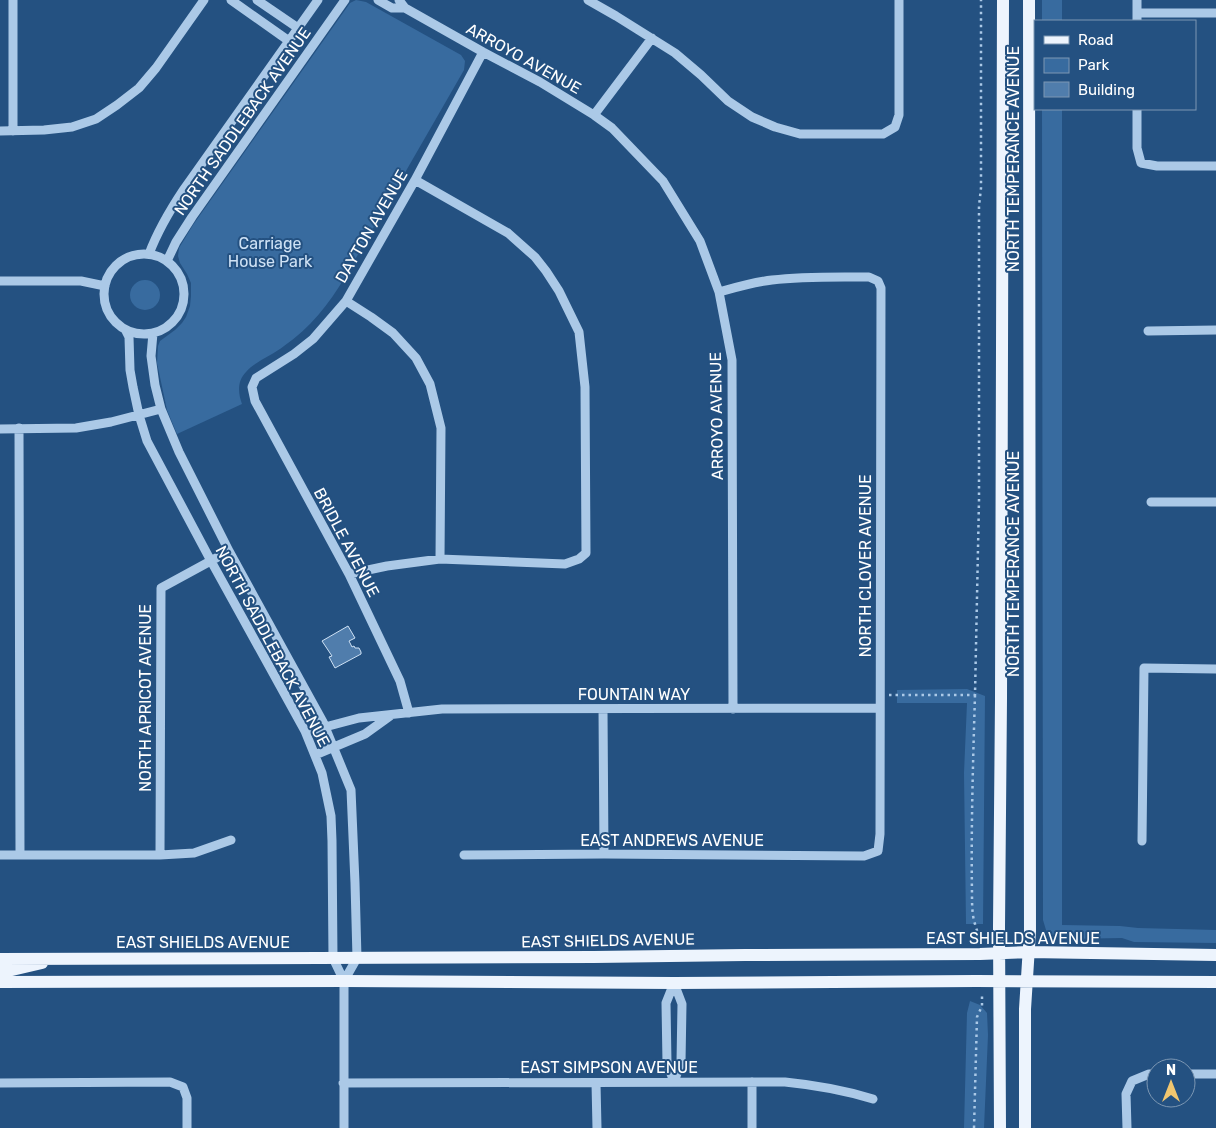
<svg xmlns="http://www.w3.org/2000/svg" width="1216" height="1128" font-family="Rubik,sans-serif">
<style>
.green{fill:#386b9f}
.building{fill:#507dac;stroke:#cfe2f5}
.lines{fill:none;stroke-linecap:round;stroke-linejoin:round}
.path{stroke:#abc9e7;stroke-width:2.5;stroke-dasharray:2.5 4;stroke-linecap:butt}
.minor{stroke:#abc9e7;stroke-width:9}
.major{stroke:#edf4fd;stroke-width:12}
.labels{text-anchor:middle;stroke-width:4;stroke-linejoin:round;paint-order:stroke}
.street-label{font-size:16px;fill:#fff;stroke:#245181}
.park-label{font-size:16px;fill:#cfe2f5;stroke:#245181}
</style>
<rect width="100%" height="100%" fill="#245181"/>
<path class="green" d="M356,0L366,2L461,55L465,61L464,70L345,277C329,304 310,328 284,346C273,355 254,362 246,372C237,381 238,393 242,404L177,434L167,410L157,363L158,346L160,341L175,330L182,323L186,317L190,306L191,296V283L187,274L180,263L178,256L179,248L193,225L350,3Z
M1042,0H1062V21H1042Z
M1042,109H1062V925L1120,926L1138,928L1216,930V943L1134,942L1122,938L1064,939L1052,936L1046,930L1043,920Z
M130 295a15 15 0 1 1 30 0a15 15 0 1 1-30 0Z
M967,689L985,696L983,924H966L964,773L967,703H897V690Z
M970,1001L980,1005L987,1013L988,1035L984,1128H964L967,1013Z"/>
<path class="building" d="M348,626L355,638L349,641L352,647L354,646L355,648H359L361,652V654L335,668L329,657L332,656L322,641Z"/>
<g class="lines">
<path class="path" d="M889,695H975L979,500V206L981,188V0
M975,695C973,761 971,827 972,894C972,904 972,915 975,924C977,932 979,933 980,942
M974,1128L977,1017L982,1006V993"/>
<path class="minor" d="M231,0L289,41
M257,0L298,28
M378,0L392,8H405
M399,0L405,8L483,52L540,82L594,115L612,128L663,181L700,241L719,292L732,360L733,709
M588,0L616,16L675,53L701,75L728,101L752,117L775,127L800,134H883L895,127L899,115V0
M1137,0V21
M1137,13H1216
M1137,109V148L1141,163L1157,166H1216
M594,115L652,38
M0,131L44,130L72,127L96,119L117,105L139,88L156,68L204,0
M13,131V0
M104 294a40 40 0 1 1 80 0a40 40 0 1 1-80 0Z
M149,254C158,230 170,210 184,189L318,0
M167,261L176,242L192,217L345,0
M0,281H81L105,286
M346,301L371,317L393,333L416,358L430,384L441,428L440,559
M126,331L129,337L130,370L133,387L139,415L147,441L211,561L305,731L322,773L331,816L332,841L333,958L344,981V1128
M1148,331L1216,330
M153,333L151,356L155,385L161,409L179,452L229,551L323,722L351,790L355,883L357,958L344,981
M19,428L20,855
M0,429L76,428L111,422L161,409
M1151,502H1216
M349,574L387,566L440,559L565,564L579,559L586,553L585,387L579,332L559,291L546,271L535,257L508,233L415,180
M603,709L604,854
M409,713L400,681L349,574L255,401L252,387L256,378L294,354L313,339L346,301L415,180L483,52
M307,735L325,727L359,718L442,709L879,708
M315,755L365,734L390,716
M1142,841L1144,668L1216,669
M0,855H160L194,853L231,840
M160,855L161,588L229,551
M464,855L604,854L864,856L878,851L880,834L881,288L878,281L869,277C837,277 804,276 772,280C754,282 737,287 719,292
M1186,1074H1216
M674,1082L667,1063L666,1003L674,983
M674,1082L681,1062L682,1004L674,983
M752,1082V1128
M0,1083L170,1082L183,1087L187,1098V1128
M343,1083L785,1082C815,1085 844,1090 873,1099
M596,1083L597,1128
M1127,1128L1126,1094L1132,1081L1149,1074H1156"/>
<path class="major" d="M0,959L594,957L745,955L980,954L1029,952L1216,955
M0,970H12L42,963
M0,982L344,981L674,983L976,981L1216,982
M1000,1128L999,927L1001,699L1003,0
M1025,1128V1009L1030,931L1029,0"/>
</g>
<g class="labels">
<g class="street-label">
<text transform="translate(524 58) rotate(29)" y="6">ARROYO AVENUE</text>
<text transform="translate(242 121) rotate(-55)" y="6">NORTH SADDLEBACK AVENUE</text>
<text transform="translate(1013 159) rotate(-90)" y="6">NORTH TEMPERANCE AVENUE</text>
<text transform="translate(371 226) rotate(-60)" y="6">DAYTON AVENUE</text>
<text transform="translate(716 416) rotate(-91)" y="6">ARROYO AVENUE</text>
<text transform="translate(347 542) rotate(62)" y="6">BRIDLE AVENUE</text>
<text transform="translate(1013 564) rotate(-90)" y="6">NORTH TEMPERANCE AVENUE</text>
<text transform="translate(865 566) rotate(-90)" y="6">NORTH CLOVER AVENUE</text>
<text transform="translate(273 646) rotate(62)" y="6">NORTH SADDLEBACK AVENUE</text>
<text x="634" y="700">FOUNTAIN WAY</text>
<text transform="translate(145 698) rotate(-90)" y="6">NORTH APRICOT AVENUE</text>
<text x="672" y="846">EAST ANDREWS AVENUE</text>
<text x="1013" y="944">EAST SHIELDS AVENUE</text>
<text transform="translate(608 940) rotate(-1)" y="6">EAST SHIELDS AVENUE</text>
<text x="203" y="948">EAST SHIELDS AVENUE</text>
<text x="609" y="1073">EAST SIMPSON AVENUE</text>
</g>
<g class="park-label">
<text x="270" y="249">Carriage<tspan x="270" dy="18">House Park</tspan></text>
</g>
</g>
<rect x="1034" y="20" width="162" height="90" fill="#245181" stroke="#7c97b3"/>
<rect x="1044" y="36" width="25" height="8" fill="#edf4fd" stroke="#7c97b3"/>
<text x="1078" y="45" font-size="15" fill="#ffffff">Road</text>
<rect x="1044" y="58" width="25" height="15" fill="#386b9f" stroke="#7c97b3"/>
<text x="1078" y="70" font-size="15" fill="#ffffff">Park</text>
<rect x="1044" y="82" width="25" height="15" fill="#507dac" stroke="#7c97b3"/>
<text x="1078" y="95" font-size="15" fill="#ffffff">Building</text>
<g transform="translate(1171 1083)"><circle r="24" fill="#245181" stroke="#7c97b3"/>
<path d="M0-4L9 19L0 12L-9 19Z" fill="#f1c66f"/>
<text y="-8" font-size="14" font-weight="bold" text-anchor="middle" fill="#ffffff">N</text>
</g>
</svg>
